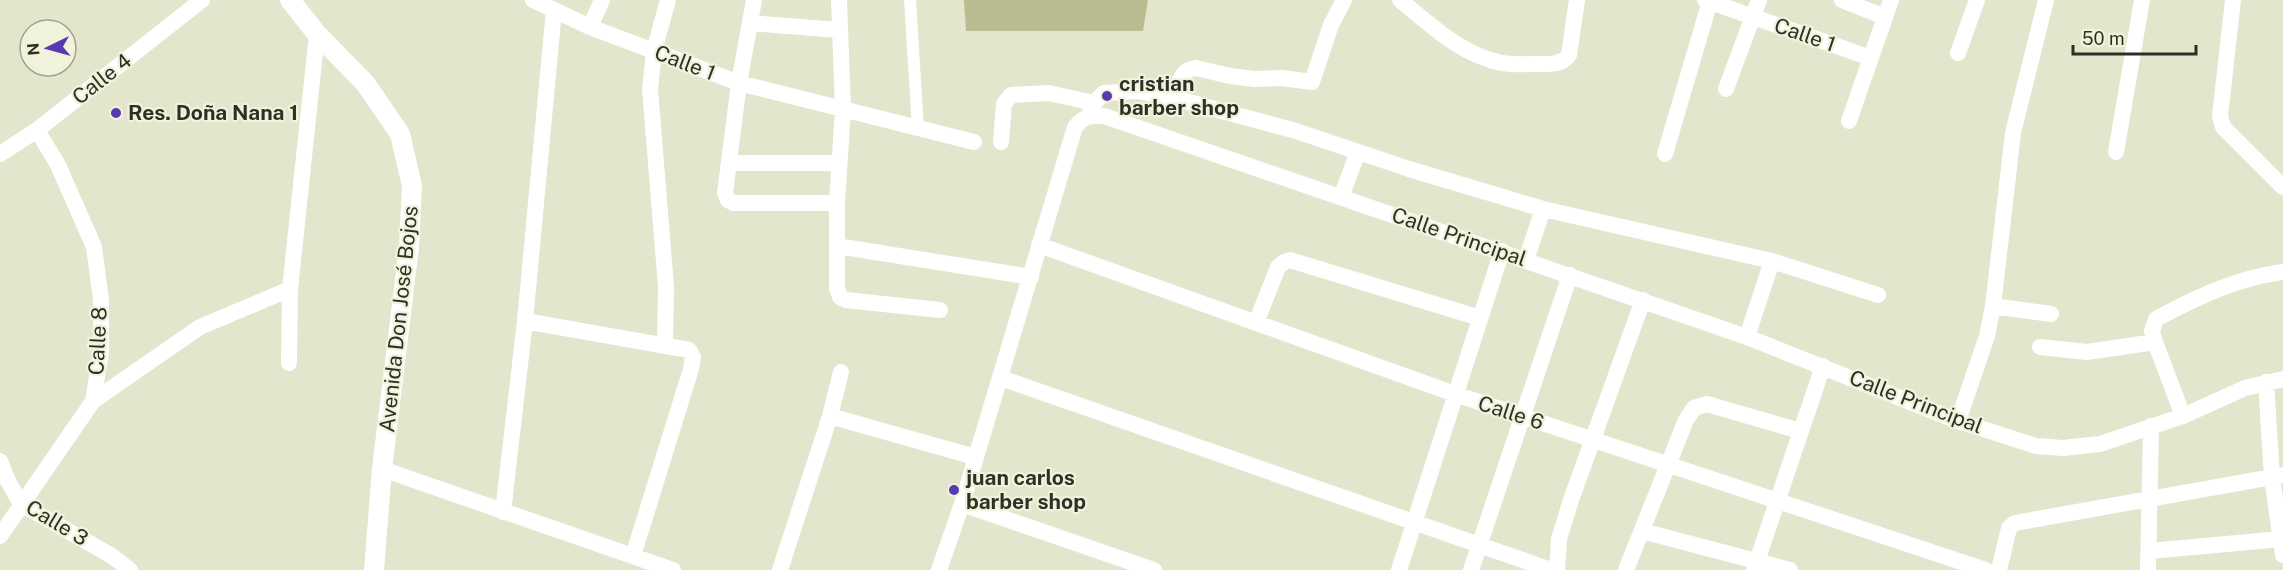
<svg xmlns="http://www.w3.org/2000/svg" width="2283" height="570" font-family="'Public Sans',sans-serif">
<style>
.green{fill:#b9bc91}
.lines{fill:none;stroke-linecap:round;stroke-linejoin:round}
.pedestrian{stroke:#fff;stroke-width:12}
.minor{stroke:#fff;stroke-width:16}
.tertiary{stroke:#fff;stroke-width:20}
.poi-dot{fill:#5a38b0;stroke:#f0f2da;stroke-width:2}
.labels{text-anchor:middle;stroke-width:4.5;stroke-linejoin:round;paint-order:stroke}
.street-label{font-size:21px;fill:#2e2f26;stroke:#f0f2da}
.poi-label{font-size:21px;font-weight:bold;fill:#2e2f26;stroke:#f0f2da;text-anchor:start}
</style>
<rect width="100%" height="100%" fill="#e3e5cd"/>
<path class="green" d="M964,0H1148L1143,31H966Z"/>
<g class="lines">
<path class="pedestrian" d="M910,0L918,129"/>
<path class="minor" d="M533,0L590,27L739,83L974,142
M754,0L739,83L725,193L728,200L734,203H837
M839,0L843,108L837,203V288L840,297L846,300L940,310
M1400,0C1431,25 1461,55 1502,63C1514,65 1527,64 1539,64C1550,64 1562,65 1569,55L1577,0
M1705,0L1871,58
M1842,0L1885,17
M2233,0L2220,116L2223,127L2283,187
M750,23L839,30
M590,27L602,0
M1958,53L1977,0
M1726,89L1759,0
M1174,98C1179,84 1180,69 1196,68L1230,76L1254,79L1282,78L1312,82L1331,25L1344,0
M1089,115L1094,103L1104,93L1138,91L1174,98L1296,131L1409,169L1543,209L1772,261L1878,295
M1849,121L1891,0
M1001,142L1004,104L1011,95L1049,93L1094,103
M2116,152L2142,0
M0,154L37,130L202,0
M1665,154L1710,1
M729,163H839
M1341,197L1358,152
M1039,245L1455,394L1986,570
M837,246L1031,277
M1526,260L1543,209
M1993,306L2051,314
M525,321L689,350L693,357L691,369L633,556
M1256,323L1278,267L1284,262L1290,260L1480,318
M1747,337L1772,261
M2155,342L2183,416
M665,345L666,287L650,89L654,51L668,0
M2040,347L2087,352L2155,342L2152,331L2156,319C2197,297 2237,278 2283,272
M289,363L290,289L317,34
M1001,378L1551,570
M2266,382L2272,477L2283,555
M93,401L200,327L290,289
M830,416L975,457
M1958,421L1987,336L1993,306L2013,133L2046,0
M0,461L8,481L21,504L112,556L130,570
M382,469L673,570
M962,504L1154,570
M503,512L525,321L554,10
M1642,531L1790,570
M0,536L93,401L101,352V300L94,247L58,165L37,130
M2150,551L2281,539
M780,570L830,416L841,372
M939,570L962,504L1075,127C1084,116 1091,115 1104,116L1747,337L1958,421L2036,446L2063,448L2100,444L2183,416L2245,388L2283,379
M1399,570L1502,251
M1471,570L1570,275
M1557,570L1559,539L1571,500L1643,300
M1626,570L1686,420L1694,408L1707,404L1800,431
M1754,570L1823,366
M1999,570L2009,528L2015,523L2283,475
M2148,570L2151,426"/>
<path class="tertiary" d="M290,0L317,34L365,83L400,134L412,186L409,247L382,469L374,570"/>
</g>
<g class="poi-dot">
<circle cx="1107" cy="96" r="6"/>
<circle cx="116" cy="113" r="6"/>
<circle cx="954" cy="490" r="6"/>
</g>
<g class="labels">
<g class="street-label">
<text transform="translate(1805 35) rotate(19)" y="7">Calle 1</text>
<text transform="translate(685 63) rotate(21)" y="7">Calle 1</text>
<text transform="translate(102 79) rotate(-38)" y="7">Calle 4</text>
<text transform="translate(1459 237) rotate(19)" y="7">Calle Principal</text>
<text transform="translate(399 319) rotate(-84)" y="7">Avenida Don José Bojos</text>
<text transform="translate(98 341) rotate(-87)" y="7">Calle 8</text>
<text transform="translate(1916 402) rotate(21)" y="7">Calle Principal</text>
<text transform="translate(1511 413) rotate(18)" y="7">Calle 6</text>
<text transform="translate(57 523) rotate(31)" y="7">Calle 3</text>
</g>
<g class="poi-label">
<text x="1119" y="91">cristian<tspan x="1119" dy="24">barber shop</tspan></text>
<text x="128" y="120">Res. Doña Nana 1</text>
<text x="966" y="485">juan carlos<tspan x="966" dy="24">barber shop</tspan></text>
</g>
</g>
<g transform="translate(48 48) rotate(265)"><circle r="28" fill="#f0f2da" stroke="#a2a492" stroke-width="1.5"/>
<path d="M0-4.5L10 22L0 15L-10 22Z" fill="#5a38b0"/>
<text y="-9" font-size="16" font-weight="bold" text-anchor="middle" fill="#2e2f26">N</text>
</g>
<path d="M2073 45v9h123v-9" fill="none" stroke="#2e2f26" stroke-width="3"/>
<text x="2082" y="45" font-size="18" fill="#2e2f26" stroke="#f0f2da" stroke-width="4.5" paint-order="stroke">50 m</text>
</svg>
